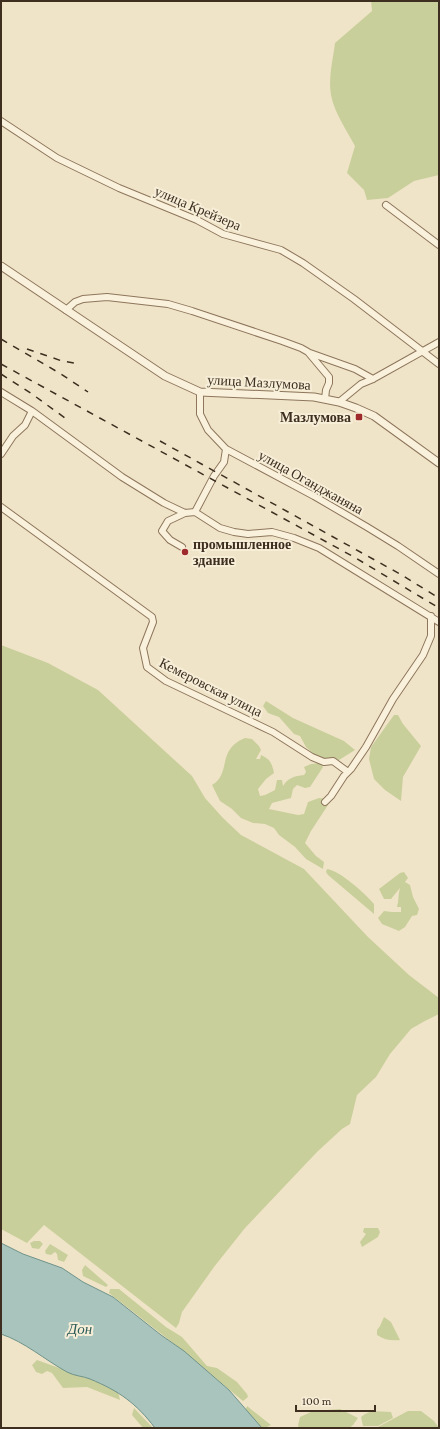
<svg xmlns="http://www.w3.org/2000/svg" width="440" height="1429" font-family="'Crimson Pro',serif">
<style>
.green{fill:#c9cf9b}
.water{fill:#a9c4bc;stroke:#6f938a}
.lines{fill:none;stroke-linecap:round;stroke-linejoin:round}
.minor-casing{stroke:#8d765c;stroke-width:8}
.tertiary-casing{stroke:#8d765c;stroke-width:9}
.minor{stroke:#faf1dc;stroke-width:6}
.tertiary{stroke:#faf1dc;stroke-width:7}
.rail{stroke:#3d2e20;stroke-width:1.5;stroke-dasharray:7 7;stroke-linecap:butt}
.poi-dot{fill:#9e2a2b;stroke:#f7eed8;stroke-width:1.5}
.labels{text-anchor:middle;stroke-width:4;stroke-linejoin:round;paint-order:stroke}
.street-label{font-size:14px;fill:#3d2e20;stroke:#f7eed8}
.poi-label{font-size:14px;font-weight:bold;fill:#3d2e20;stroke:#f7eed8;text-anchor:end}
.water-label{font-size:15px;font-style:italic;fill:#2f5d5a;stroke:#f7eed8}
</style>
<rect width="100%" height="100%" fill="#f0e4c8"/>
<path class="green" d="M371,1H439V175L414,181L388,198L367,200L364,190L347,173L355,146C347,131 334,112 331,95C328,78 333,60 335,43L372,11Z
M1,645L48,663L98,690L192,776L205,798L223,818L241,835L304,869L368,937L409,975L439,998V1014L423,1022L411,1029L390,1054L376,1077L357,1095L350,1124L342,1129L317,1152L245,1228L214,1267L182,1312L179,1323L176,1328L44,1225L27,1243L1,1229Z
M266,701L293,718L344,741L355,750L339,760L318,758L306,747L300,736L294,734L279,717L268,713L263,706Z
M394,715H398L403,724L421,746L403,777L401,801L385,790L374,779L369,759L371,747Z
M245,738L252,739L259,746L261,750L256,759H260L261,755C270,759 272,763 274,773L266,779L258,789L260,796L265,795L275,790L277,780H282L283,786C288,778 294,776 304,775L306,772L304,767L311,764L320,763L323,767L310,787L305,788L297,785L293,789L291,798L272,803L269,809L298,815L304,814L308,802L319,798L328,799V805L311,831L305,843L316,856L324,862L323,869L306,859L295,847L279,835L274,828L265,824L253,823L241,818L232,809L220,801L212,785C232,773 216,750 245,738Z
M327,869C339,870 366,894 374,904V914L328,875L326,872Z
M404,872L408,878L405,882L410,885L413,897L419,909L417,915L412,916L405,927L399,931L382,924L378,918L384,911L392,912H401V907H397C399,900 398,894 400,888L391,899H384L379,889L400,873Z
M364,1228H378L380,1232L378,1237L362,1247L360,1242L366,1234L363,1232Z
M34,1241H40L43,1244L39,1249L32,1248L30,1243Z
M50,1244L68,1255L64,1262L58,1260L57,1254L55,1252L51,1255L46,1254L45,1251Z
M85,1265L108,1285L106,1287L83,1276L82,1270Z
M110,1289H119L166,1327L182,1337L207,1366L217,1368L237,1382L247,1394L248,1397L243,1401L178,1347L109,1293Z
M384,1317L391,1322L400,1340C391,1341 385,1340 377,1335V1330L380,1326Z
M37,1360L62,1369L80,1373L118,1391L120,1400L87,1387L63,1388L52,1373L47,1371L42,1374L36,1372L32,1365Z
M247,1406L271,1425L265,1428H260L245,1411Z
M134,1408L153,1428H143L132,1415Z
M340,1409L358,1418L353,1425L349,1428H299L298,1425L300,1417L313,1411Z
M372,1411L391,1412L393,1418L378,1426H363L361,1417L365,1414Z
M408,1411H421L434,1421L439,1428H376Z"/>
<path class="water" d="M1,1243L23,1254L62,1268L83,1282L113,1297L161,1335L184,1351L229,1390L262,1428H155C136,1403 119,1391 90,1379C83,1376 74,1376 67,1372C45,1360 25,1342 1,1334Z"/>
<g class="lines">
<g class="minor-casing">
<path id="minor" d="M1,121L57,158L119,188L197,220L223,234L281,250L303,263L354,299L439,364
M386,205L439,245
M66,310L75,302L83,299L107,297L168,304L192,311L282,341L301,348L308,352L329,377V383L326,390L325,399
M310,353L355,369L373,379
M1,392L32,411L122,477L164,503L185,513L195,512L220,528L234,532L248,534L272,532L294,538L319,548L439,622
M200,392V414L208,430L226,449L314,496L367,527L398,546L439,574
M339,402L361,384L373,379L439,342
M1,454L13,436L25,425L32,411
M1,507L152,617L153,622L143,648L147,667L166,681L273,732L312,757L324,762L333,761L348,772
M195,512L214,476L224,462L226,449
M182,547L170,540L162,531L168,521L185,513
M325,802L331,796L344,776L351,769L366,747L393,699L423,655L431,636V616"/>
</g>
<g class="tertiary-casing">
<path id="tertiary" d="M1,266L165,376L200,392L314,397L339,402L356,408L374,416L439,463"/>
</g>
<use href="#minor" class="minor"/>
<use href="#tertiary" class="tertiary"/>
<path class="rail" d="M1,339L61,374L88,392
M27,349L62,361L80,364
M1,364L354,557L439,608
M1,374L32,394L65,418
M160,441L400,574L439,598"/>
</g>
<g class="poi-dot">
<rect x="355" y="413" width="8" height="8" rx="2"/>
<circle cx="185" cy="552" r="4"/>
</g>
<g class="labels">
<g class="street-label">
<text transform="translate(198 208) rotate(23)" y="5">улица Крейзера</text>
<text transform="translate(259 382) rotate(3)" y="5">улица Мазлумова</text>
<text transform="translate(311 482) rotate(29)" y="5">улица Оганджаняна</text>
<text transform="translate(211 687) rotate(27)" y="5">Кемеровская улица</text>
</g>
<g class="poi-label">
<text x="351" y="422">Мазлумова</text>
<text x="193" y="549" text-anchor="start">промышленное<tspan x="193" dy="16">здание</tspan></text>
</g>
<g class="water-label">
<text x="80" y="1334">Дон</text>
</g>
</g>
<rect width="440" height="1429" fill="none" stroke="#3d2e20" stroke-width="4"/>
<path d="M296 1405v6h79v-6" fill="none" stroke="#3d2e20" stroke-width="2"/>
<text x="302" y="1405" font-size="12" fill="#3d2e20" stroke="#f7eed8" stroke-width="3" paint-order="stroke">100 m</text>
</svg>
